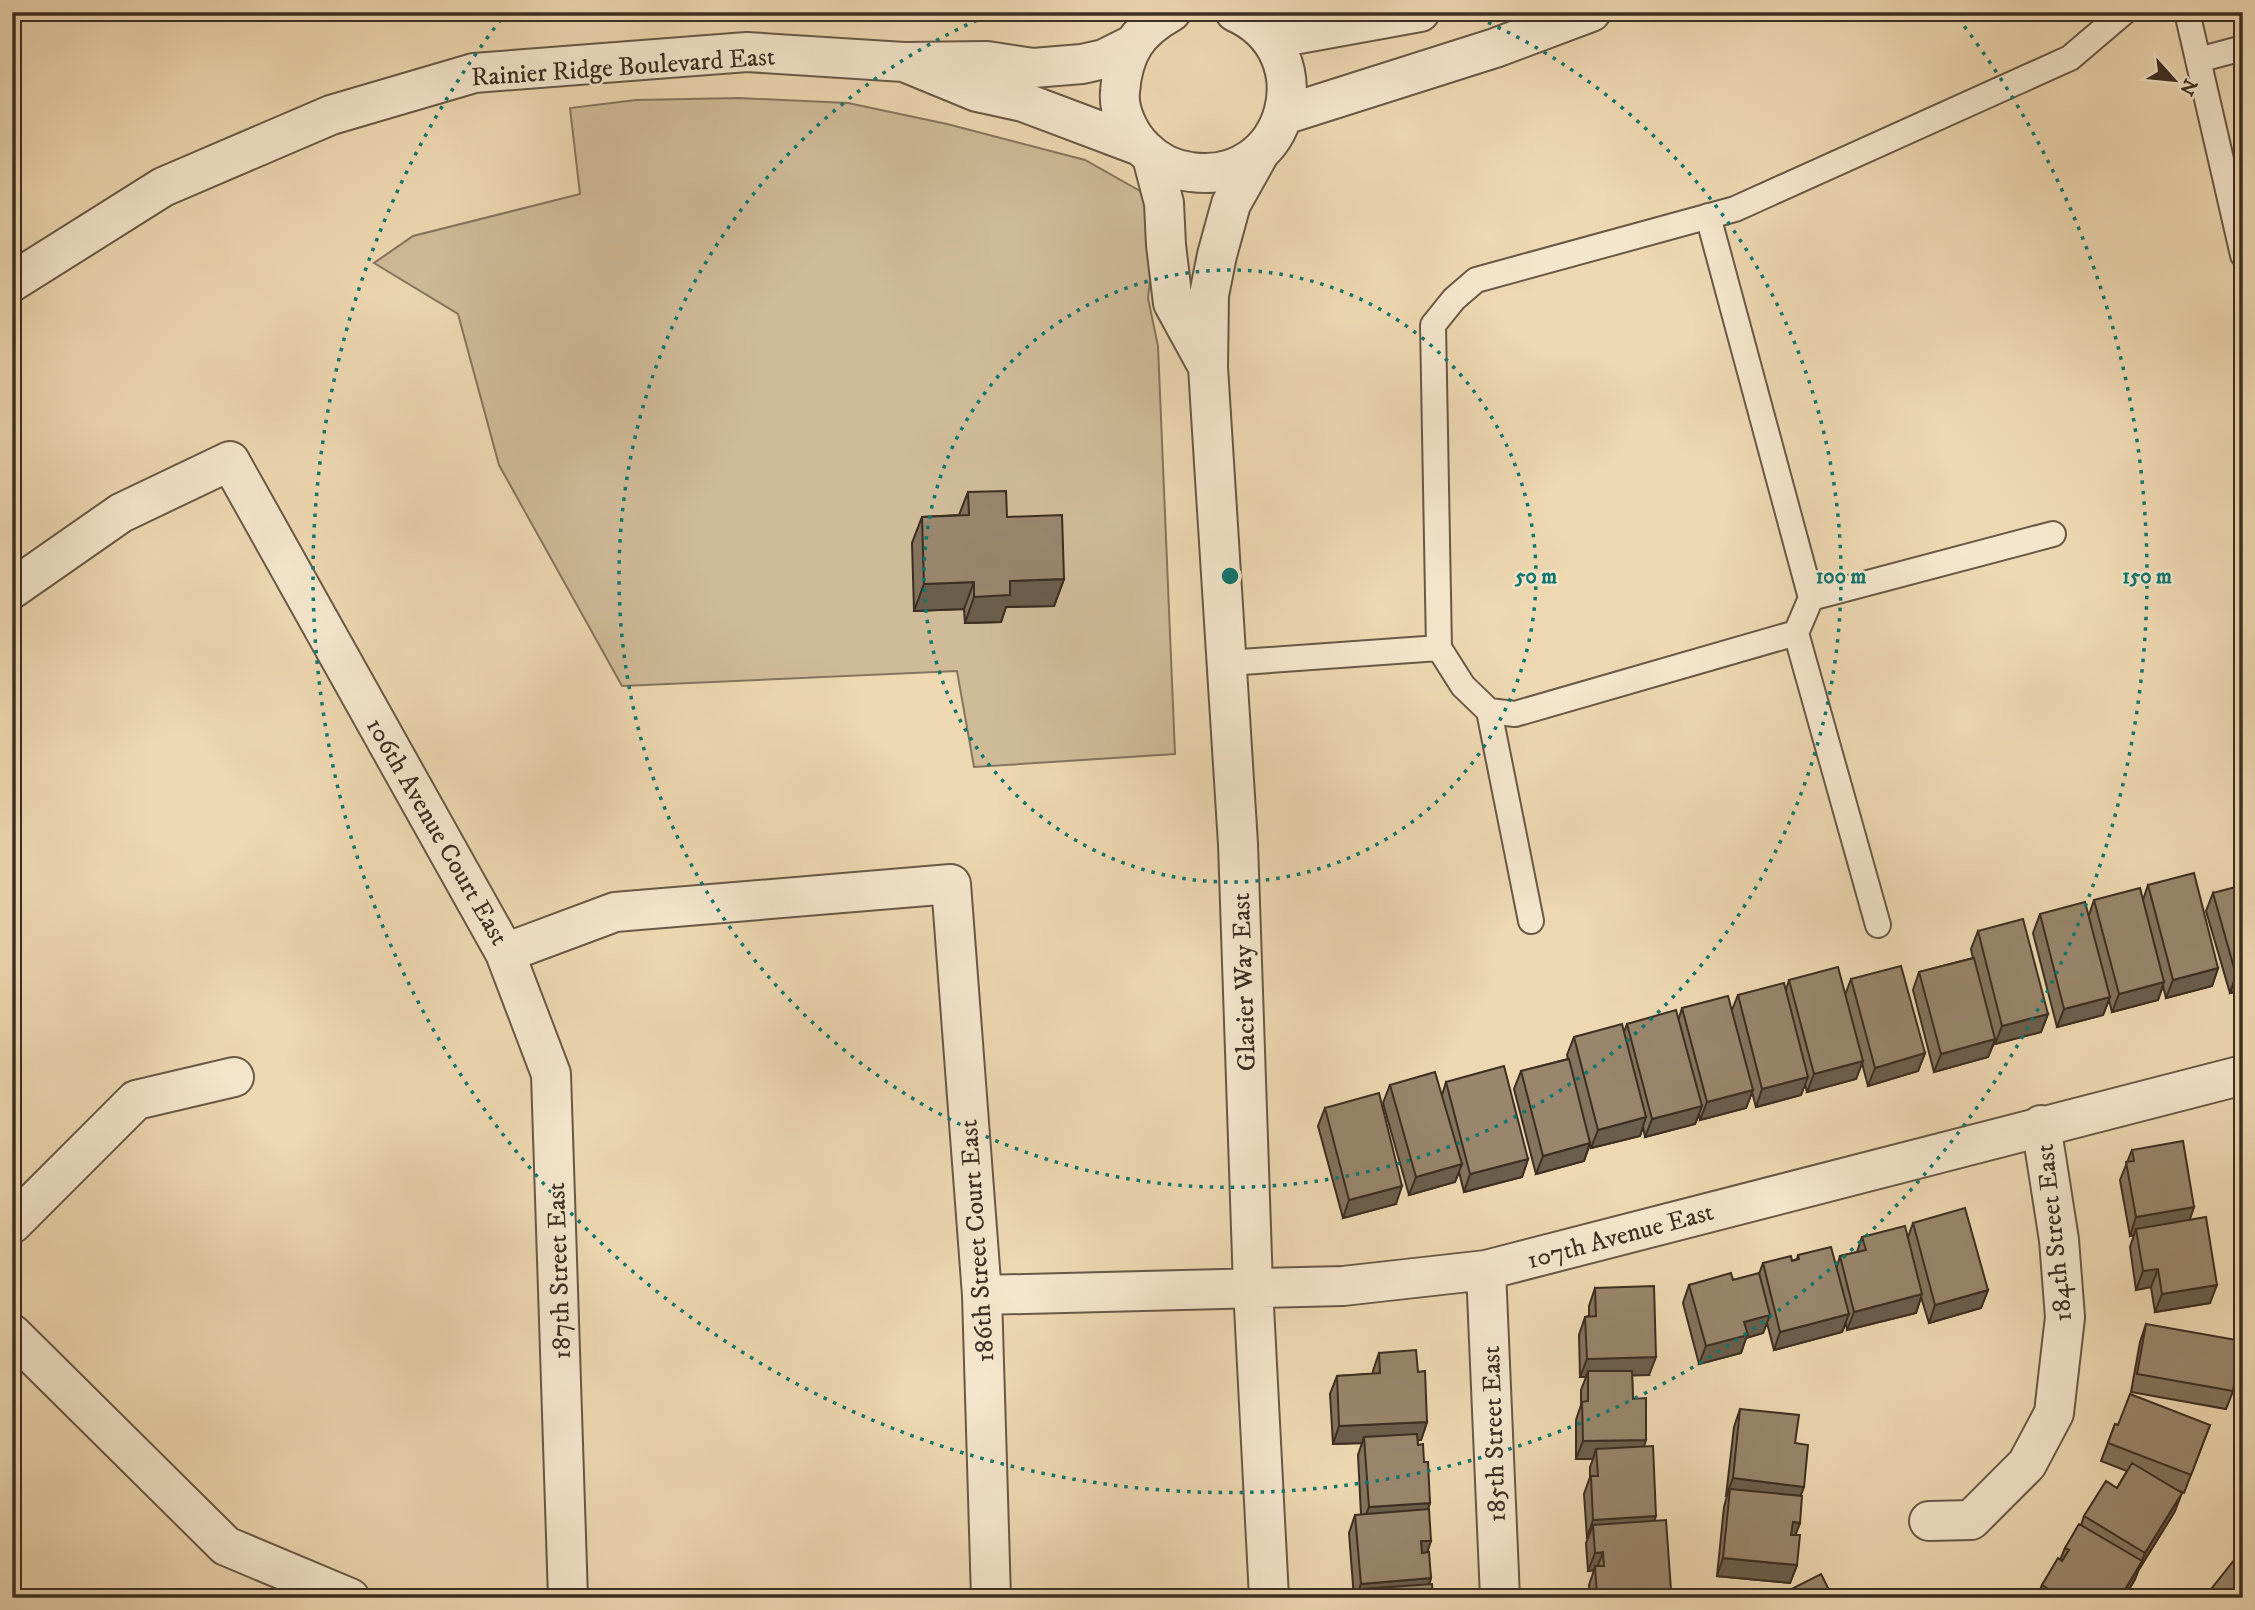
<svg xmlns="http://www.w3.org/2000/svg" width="2255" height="1610" font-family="'IM FELL DW Pica',serif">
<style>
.green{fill:#d0bb99;stroke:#86745e;stroke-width:2}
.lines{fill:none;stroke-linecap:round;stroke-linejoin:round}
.lane-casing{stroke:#685846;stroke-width:28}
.street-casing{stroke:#685846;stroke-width:42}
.lane{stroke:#f4e6cc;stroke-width:24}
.street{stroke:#f4e6cc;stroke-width:38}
.wall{fill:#84735d;stroke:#3c2e22;stroke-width:2}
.shaded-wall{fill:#6b5e4c;stroke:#3c2e22;stroke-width:2}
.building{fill:#99866c;stroke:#3c2e22;stroke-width:2}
.ring{fill:none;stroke:#0f766e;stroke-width:3.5;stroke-dasharray:3.5 7}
.labels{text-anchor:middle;stroke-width:5;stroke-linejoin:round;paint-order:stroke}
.street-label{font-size:26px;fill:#3c2e22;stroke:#f4e6cc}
.centre{fill:#0f766e;stroke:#f4e6cc;stroke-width:3.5}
.ring-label{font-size:21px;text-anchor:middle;font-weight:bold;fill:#0f766e;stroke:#f4e6cc;stroke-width:5;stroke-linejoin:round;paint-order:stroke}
</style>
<rect width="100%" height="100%" fill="#eed8b1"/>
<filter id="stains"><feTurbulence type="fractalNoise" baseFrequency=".00286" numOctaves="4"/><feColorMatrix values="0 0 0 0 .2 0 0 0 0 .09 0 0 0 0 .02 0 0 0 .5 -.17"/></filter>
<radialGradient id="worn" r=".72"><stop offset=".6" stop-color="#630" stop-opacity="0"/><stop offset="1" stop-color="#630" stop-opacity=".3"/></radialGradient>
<path class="green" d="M739,98L848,103L947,124L1085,160L1140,191L1154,216L1155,239L1148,298L1158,346L1175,754L974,767L957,671L622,686L499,465L458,314L374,263L413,236L580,194L570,108L636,100Z"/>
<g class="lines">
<g class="lane-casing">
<path id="lane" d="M2187,12L2243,255
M2198,60L2243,48
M1708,216L1811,598L1796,633L1878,925
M1811,598L2053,534
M1796,633L1515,714L1489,711L1463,686L1439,648L1433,325L1454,299L1476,280L1735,209L2070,58L2124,12
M1228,663L1439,648
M1489,711L1531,921"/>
</g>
<g class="street-casing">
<path id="street" d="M1171,12C1137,31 1123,52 1120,92C1118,111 1130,136 1144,149C1157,162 1173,170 1191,172C1289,186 1325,52 1235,12
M1271,39L1420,12
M1132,45L1104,59L1082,64L1033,68L987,61L904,62L977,92L1023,102L1140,146
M1284,115L1495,48L1591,12
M1152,157L1164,203L1166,245L1173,303L1208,367L1209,295L1217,255L1231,204L1259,154
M12,282L163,187L331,115L474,73L747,52L904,62
M1208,367L1238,844L1253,1287L1269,1598
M12,589L121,513L230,461L505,953L615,912L951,884L982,1295L991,1598
M505,953L551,1074L568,1598H566
M12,1224L136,1100L234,1077
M1486,1270L1500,1598
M982,1295L1343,1286L1486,1270L2243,1075
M12,1334L226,1546L350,1598
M1929,1521L1971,1520L2027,1464L2054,1413L2065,1317L2059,1240L2041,1125"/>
</g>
<use href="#lane" class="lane"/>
<use href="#street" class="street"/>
</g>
<path class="wall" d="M968,492L1007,517L1064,579L1054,606L1006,607L1001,622L965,623L964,609L914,611L912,543L922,517L959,515Z
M2148,885L2218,968L2212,986L2166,998L2163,986L2158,1000L2112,1012L2109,1000L2103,1015L2057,1027L2033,933L2040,914L2089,915L2094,900H2143Z
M2213,893L2243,990L2230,993L2206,911Z
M1978,931L2048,1014L2041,1032L1995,1044V1041L1988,1057L1934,1072L1913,990L1919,972L1973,958L1971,949Z
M1851,979L1925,1053L1918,1071L1868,1086L1862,1063L1856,1079L1807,1092L1805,1084L1801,1095L1756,1107L1752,1092L1746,1108L1700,1120L1699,1114L1695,1124L1645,1137L1643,1127L1640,1136L1591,1148L1590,1144L1584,1161L1536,1174L1514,1089L1521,1071L1568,1059L1567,1055L1574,1037L1624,1032L1627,1024L1679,1018L1682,1008L1732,1010L1738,995L1786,990L1789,980L1845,995Z
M1446,1082L1528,1159L1522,1177L1464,1192L1459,1172L1455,1182L1409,1195L1383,1103L1390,1085L1442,1095Z
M1325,1108L1396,1204L1343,1218L1318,1126Z
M2132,1150L2194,1207L2189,1220L2210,1303L2155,1312L2151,1287L2136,1290L2130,1247L2134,1235L2130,1236L2120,1180Z
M1913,1223L1988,1290L1981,1308L1929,1323L1921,1297L1916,1313L1847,1330L1846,1323L1842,1332L1774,1350L1767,1323L1763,1333L1746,1338L1741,1353L1699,1364L1683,1303L1689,1285L1733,1280L1759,1274L1763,1263L1792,1261L1797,1259L1798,1255L1837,1266L1840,1256L1857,1252L1862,1237H1908Z
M1595,1288L1649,1375H1632L1633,1399L1644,1446L1654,1521L1668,1598H1590L1589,1585L1594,1570L1588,1571L1586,1543L1588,1538H1587L1584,1494L1590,1477V1467L1593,1459H1576V1420L1581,1405V1390L1586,1377H1580L1579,1335L1585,1317L1589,1316V1306Z
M2146,1324L2233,1391L2226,1409L2131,1392L2140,1342Z
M1379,1353L1418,1372L1427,1422L1421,1440H1417L1418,1445L1424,1462L1430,1503L1428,1509L1427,1552L1431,1578L1429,1585L1433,1598H1354L1349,1533L1355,1515H1361L1358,1455L1362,1443L1333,1444L1330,1394L1337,1376L1373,1374V1371Z
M1740,1409L1795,1443L1800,1496V1523L1795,1535L1797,1565L1790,1583L1717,1576L1724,1507L1727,1496H1726L1734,1427Z
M2115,1424L2118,1425H2210L2184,1493L2177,1490L2175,1511L2138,1571L2135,1579L2124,1598H2035L2038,1595L2042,1585L2060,1560L2065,1548L2081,1525L2084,1516L2117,1488L2127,1471L2101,1461Z"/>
<path class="shaded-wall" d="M1064,579L1054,606L1006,607L1001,622L965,623L974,597L1010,581Z
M974,582L964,609L914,611L924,584Z
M2218,968L2212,986L2166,998L2173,980Z
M2243,973V990L2230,993L2236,975Z
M2164,982L2158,1000L2112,1012L2119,994Z
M2110,997L2103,1015L2057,1027L2064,1009Z
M2048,1014L2041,1032L1995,1044L2002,1026Z
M1995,1039L1988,1057L1934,1072L1941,1054Z
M1925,1053L1918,1071L1868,1086L1875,1068Z
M1863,1061L1856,1079L1807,1092L1814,1074Z
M1808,1077L1801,1095L1756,1107L1762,1089Z
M1753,1090L1746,1108L1700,1120L1707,1102Z
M1702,1106L1695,1124L1645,1137L1652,1119Z
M1646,1117L1640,1136L1591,1148L1598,1130Z
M1590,1143L1584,1161L1536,1174L1543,1156Z
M1528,1159L1522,1177L1464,1192L1470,1174Z
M1462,1164L1455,1182L1409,1195L1416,1177Z
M1402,1186L1396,1204L1343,1218L1349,1200Z
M2194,1207L2188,1225L2136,1229L2134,1235L2130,1236L2136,1217Z
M2158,1269L2151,1287L2136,1290L2143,1271Z
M2217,1285L2210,1303L2155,1312L2162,1294Z
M1988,1290L1981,1308L1929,1323L1935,1305Z
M1922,1294L1916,1313L1847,1330L1854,1312Z
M1849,1314L1842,1332L1774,1350L1780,1332Z
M1770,1315L1763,1333L1746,1338L1741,1353L1699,1364L1706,1346L1744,1322Z
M1656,1357L1649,1375L1588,1377V1371L1586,1377H1580L1587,1359Z
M1427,1422L1421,1440L1365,1443L1364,1437L1362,1443L1333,1444L1339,1426Z
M1646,1440L1640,1459L1596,1449L1593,1459H1576L1583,1441Z
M1733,1478L1804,1487L1797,1505L1730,1489L1727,1496H1726Z
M2182,1493L2175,1511L2138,1571L2145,1553Z
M1430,1503L1423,1521L1362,1525L1369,1507Z
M1656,1516L1650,1534L1593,1525L1588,1538H1587L1593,1520Z
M1793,1522L1800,1523L1793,1541L1786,1540Z
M1421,1541H1431L1425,1559H1415Z
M1603,1552L1596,1570L1595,1566L1594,1570L1588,1571L1595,1553Z
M1723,1558L1797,1565L1790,1583L1717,1576Z
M2142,1561L2135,1579L2124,1598H2120Z
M1431,1578L1425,1596L1362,1589L1359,1598H1356L1361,1584Z
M1671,1590L1668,1598H1596L1597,1595Z"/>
<path class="building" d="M1006,491L1007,517L1062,515L1064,579L1010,581V595L974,597V582L924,584L922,517L969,515L968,492Z
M2194,873L2218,968L2173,980L2148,885Z
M2243,885V973L2236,975L2213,893Z
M2140,888L2164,982L2119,994L2094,900Z
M2085,902L2110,997L2064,1009L2040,914Z
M2023,919L2048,1014L2002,1026L1978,931Z
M1974,958L1995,1039L1941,1054L1919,972Z
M1901,966L1925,1053L1875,1068L1851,979Z
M1838,967L1863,1061L1814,1074L1789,980Z
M1784,983L1808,1077L1762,1089L1738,995Z
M1728,996L1753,1090L1707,1102L1682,1008Z
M1676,1010L1702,1106L1652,1119L1627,1024Z
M1622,1024L1646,1117L1598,1130L1574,1037Z
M1569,1059L1590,1143L1543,1156L1521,1071Z
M1504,1066L1528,1159L1470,1174L1446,1082Z
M1435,1072L1462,1164L1416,1177L1390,1085Z
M1379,1093L1402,1186L1349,1200L1325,1108Z
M2183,1141L2194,1207L2136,1217L2126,1162L2134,1161L2132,1150Z
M1965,1208L1988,1290L1935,1305L1913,1223Z
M2206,1217L2217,1285L2162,1294L2158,1269L2143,1271L2136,1229Z
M1905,1226L1922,1294L1854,1312L1840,1256L1866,1250L1862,1237Z
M1831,1247L1849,1314L1780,1332L1763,1263L1791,1256L1792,1261L1799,1259L1798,1255Z
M1731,1273L1733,1280L1759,1273L1770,1315L1744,1322L1748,1335L1706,1346L1689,1285Z
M1654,1286L1656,1357L1587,1359L1585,1317L1596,1316L1595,1288Z
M2146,1324L2242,1341L2233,1391L2137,1374Z
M1416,1350L1418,1372L1425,1371L1427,1422L1339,1426L1337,1376L1380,1373L1379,1353Z
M1588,1371H1632L1633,1399L1646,1398V1440L1583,1441L1582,1402L1588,1401Z
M2130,1394L2210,1425L2191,1475L2108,1443L2115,1424L2118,1425Z
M1740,1409L1799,1415L1795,1443L1808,1445L1804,1487L1733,1478Z
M1417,1434L1418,1445L1423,1444L1424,1462H1428L1430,1503L1369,1507L1364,1437Z
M1653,1446L1656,1516L1593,1520L1591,1476H1598L1596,1449Z
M2132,1463L2182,1493L2145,1553L2084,1516L2106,1481L2117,1488Z
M1730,1489L1802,1496L1800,1523L1793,1522L1791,1535H1800L1797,1565L1723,1558Z
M1429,1509L1431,1541H1421L1422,1553L1429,1552L1431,1578L1361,1584L1355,1515Z
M1666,1520L1671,1590L1597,1595L1595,1566H1604L1603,1552L1595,1553L1593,1525Z
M2079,1524L2142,1561L2120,1598H2063L2042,1585L2058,1558L2062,1561L2069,1550L2065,1548Z
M2239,1554L2243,1557V1598H2204Z
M1821,1574L1833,1598H1774Z
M1432,1584L1433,1598H1363L1362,1589Z"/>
<g class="ring">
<circle cx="1230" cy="576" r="306"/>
<path d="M1469 14A611 611 0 1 1 991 14"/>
<path d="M1958 18A917 917 0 1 1 502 18"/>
</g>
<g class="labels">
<g class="street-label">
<text transform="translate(623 66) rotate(-4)" y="9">Rainier Ridge Boulevard East</text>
<text transform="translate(438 831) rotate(60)" y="9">106th Avenue Court East</text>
<text transform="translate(1243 982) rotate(-92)" y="9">Glacier Way East</text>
<text transform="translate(2053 1233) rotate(-96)" y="9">184th Street East</text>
<text transform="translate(1620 1235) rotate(-15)" y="9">107th Avenue East</text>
<text transform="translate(976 1241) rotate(-94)" y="9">186th Street Court East</text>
<text transform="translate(558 1271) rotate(-92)" y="9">187th Street East</text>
<text transform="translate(1493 1434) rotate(-92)" y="9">185th Street East</text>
</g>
</g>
<circle cx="1230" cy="576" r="10" class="centre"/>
<g class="ring-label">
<text x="1536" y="583">50 m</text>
<text x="1841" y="583">100 m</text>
<text x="2147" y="583">150 m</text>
</g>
<rect width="2255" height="1610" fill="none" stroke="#eed8b1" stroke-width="42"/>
<rect x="14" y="14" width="2227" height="1582" fill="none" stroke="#3c2e22" stroke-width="3.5"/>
<rect x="21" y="21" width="2213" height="1568" fill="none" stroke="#3c2e22" stroke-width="2"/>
<g transform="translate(2174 80) rotate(117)" stroke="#f4e6cc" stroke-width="5" paint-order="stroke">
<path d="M0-5L12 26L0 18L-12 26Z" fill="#3c2e22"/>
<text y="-10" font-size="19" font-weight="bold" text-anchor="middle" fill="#3c2e22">N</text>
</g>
<rect width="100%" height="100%" filter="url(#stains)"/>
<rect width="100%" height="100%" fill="url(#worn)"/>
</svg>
